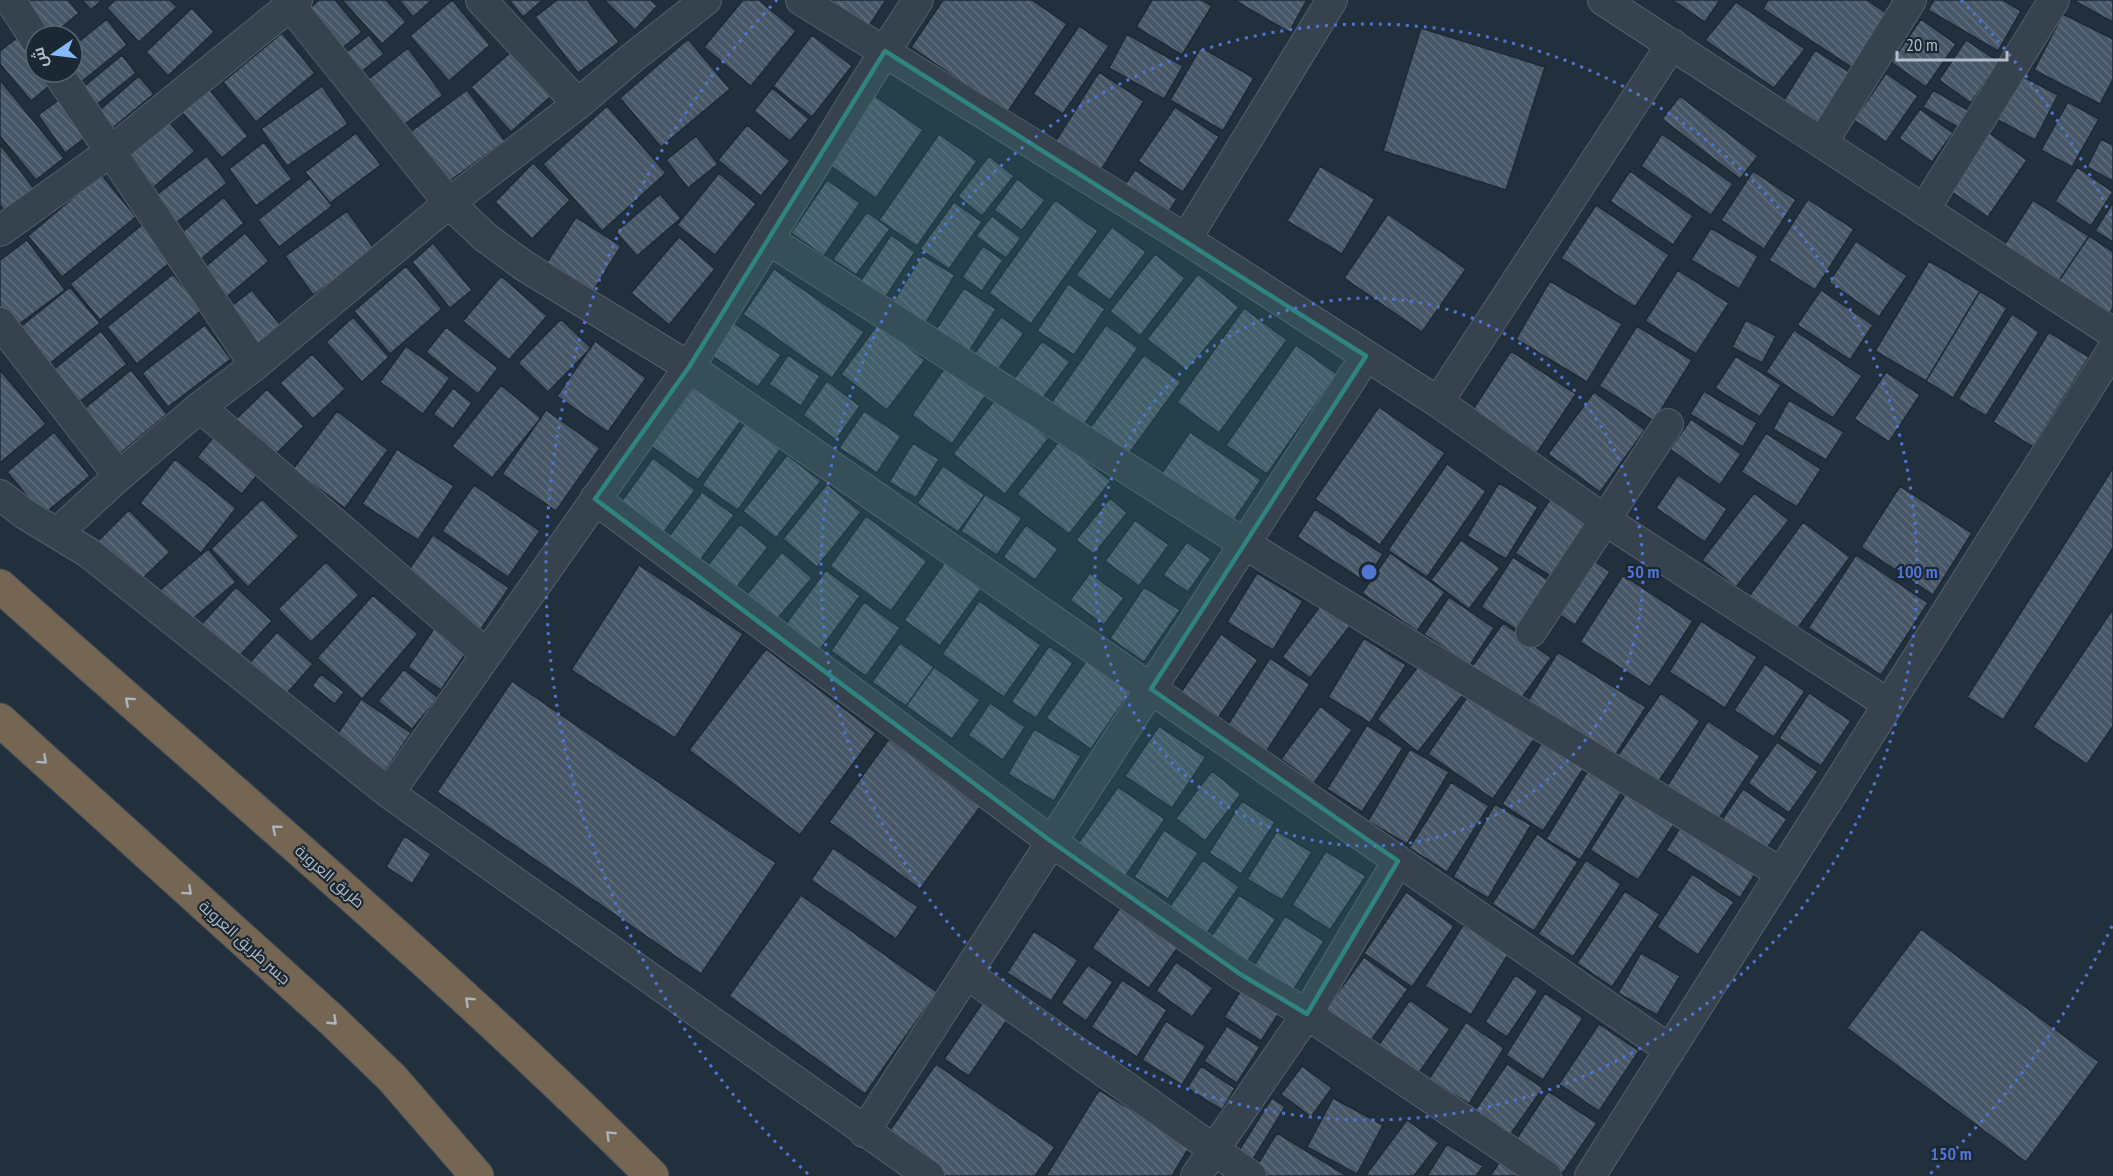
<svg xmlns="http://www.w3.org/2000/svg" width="2113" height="1176" font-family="'PT Sans Narrow',Cairo,sans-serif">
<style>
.building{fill:url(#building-back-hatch);stroke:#1d2935;stroke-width:1.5}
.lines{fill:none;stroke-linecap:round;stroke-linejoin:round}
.street-casing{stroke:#54606c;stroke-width:32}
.highway-casing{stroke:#414d59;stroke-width:35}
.street{stroke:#36424e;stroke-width:30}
.highway{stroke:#756553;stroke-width:33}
.oneway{stroke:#acb4bd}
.marked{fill:#308480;fill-opacity:0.2;stroke:#308480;stroke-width:4.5;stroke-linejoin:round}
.ring{fill:none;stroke:#5175d3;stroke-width:3;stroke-dasharray:3 6}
.labels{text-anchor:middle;stroke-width:4.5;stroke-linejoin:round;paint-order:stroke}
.street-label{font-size:16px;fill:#b2bdc9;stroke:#1b2733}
.centre{fill:#5175d3;stroke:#1b2733;stroke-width:3}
.ring-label{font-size:18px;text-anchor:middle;font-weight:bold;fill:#5175d3;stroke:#1b2733;stroke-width:4.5;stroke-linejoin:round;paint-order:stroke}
</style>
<defs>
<pattern id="building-back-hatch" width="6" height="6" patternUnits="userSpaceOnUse" patternTransform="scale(1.5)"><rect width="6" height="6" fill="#485767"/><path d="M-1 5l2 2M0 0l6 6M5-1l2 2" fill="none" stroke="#606d7b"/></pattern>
</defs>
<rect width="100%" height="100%" fill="#22303e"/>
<path class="building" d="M17,0H68L79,13L51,36H47Z
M82,0H102L91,10Z
M115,0H170L177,7L139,42L107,8Z
M319,0H335L362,32L334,55L301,16Z
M342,0H386L406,22L382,44Z
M399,0H432L413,17Z
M452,0L490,45L449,81L410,36Z
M509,0H543L523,17Z
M557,0H587L619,42L578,73L535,17Z
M604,0H651L657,6L635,30Z
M743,0H759L796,31L751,86L704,47Z
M830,0H886L869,26Z
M943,0H1032L1067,24L1007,113L911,47Z
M1152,0H1202L1212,6L1182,55L1136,27Z
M1234,0H1307L1289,32Z
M1672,0H1720L1705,22Z
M1768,0H1867L1889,15L1854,69L1763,9Z
M1934,0H2003L2021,11L1998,51L1928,10Z
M2073,0H2113V22Z
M1736,2L1805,49L1774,88L1705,40Z
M192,8L214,32L168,76L146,52Z
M2063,14L2113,39V79L2100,104L2034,70Z
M107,19L127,45L75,87L72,72V47Z
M1921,19L1956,44L1926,87L1891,62Z
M1079,26L1109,46L1063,114L1033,94Z
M1421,28L1545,67L1506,190L1383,151Z
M282,33L315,73L256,122L223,82Z
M1127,34L1183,66L1164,99L1109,68Z
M369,35L384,54L351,80L336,60Z
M812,35L852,66L812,117L773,86Z
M18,37L36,60V72H46L54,82L31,101L0,64V51Z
M688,39L730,89L661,147L620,98Z
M1966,40L1999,62L1971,103L1939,80Z
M520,44L559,89L511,132L471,87Z
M1201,47L1254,78L1223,131L1170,100Z
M408,48L443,95L396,131L362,84Z
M1815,50L1854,75L1819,129L1781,105Z
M122,55L136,73L90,110L76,93Z
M1099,72L1144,101L1098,175L1052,147Z
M1886,73L1918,96L1886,142L1854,120Z
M139,76L154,94L109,131L95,114Z
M2022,76L2058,95L2035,140L1998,120Z
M0,80L64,158L36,180L0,136Z
M322,86L348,124L287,166L261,129Z
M208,88L248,136L222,158L181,111Z
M772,88L809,119L790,141L754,111Z
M467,90L505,141L443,186L406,135Z
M1933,90L1968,110L1959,128L1923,107Z
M872,94L923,130L876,198L825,162Z
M1680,96L1758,156L1740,179L1662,119Z
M63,97L90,134L65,153L38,115Z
M2068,102L2099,119L2072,167L2041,150Z
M607,106L666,173L602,231L543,164Z
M1175,107L1219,137L1183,192L1138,161Z
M1920,109L1953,133L1932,162L1899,138Z
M166,119L195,151L154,187L126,156Z
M747,125L790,161L761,196L718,160Z
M1988,132L2027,160L1988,217L1949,190Z
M356,133L381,165L330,203L305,172Z
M939,134L977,161L917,246L879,220Z
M1662,134L1733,184L1711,215L1641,166Z
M696,136L718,164L688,188L666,160Z
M2101,139L2113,145V181L2087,167Z
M264,142L292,179L256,206L229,169Z
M0,144L35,190L6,213L0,205Z
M207,156L227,183L176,223L155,196Z
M989,156L1014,176L982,216L958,196Z
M533,163L570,200L532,239L495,202Z
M1320,166L1375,199L1342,254L1287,221Z
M2077,167L2113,192L2091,226L2055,201Z
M1135,170L1177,199L1162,222L1119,193Z
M1630,171L1693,216L1673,245L1610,201Z
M1753,171L1796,200L1764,249L1721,220Z
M719,173L756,204L715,255L677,225Z
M101,174L136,217L62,277L28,236Z
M310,178L332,206L279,247L258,220Z
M1017,179L1045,200L1022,230L994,210Z
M827,180L860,203L824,256L791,233Z
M660,194L681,218L637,256L616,232Z
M224,197L244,223L201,259L180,234Z
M1808,199L1854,229L1815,290L1769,260Z
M1055,200L1098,231L1031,324L989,293Z
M2033,200L2089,236L2052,291L1998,255Z
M954,202L982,222L949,269L920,249Z
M2113,202V242L2095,231Z
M1596,205L1669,255L1635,307L1561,258Z
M347,211L375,250L313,295L285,256Z
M867,212L890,229L856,275L833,259Z
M1388,214L1466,269L1422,332L1344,278Z
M992,216L1021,238L1006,258L976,236Z
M576,217L621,246L592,293L546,264Z
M143,224L173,260L100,320L70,284Z
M1112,227L1146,252L1110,300L1076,275Z
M1711,228L1758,256L1739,289L1691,260Z
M245,233L269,261L223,300L199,272Z
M891,235L915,252L885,298L860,282Z
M2089,236L2113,252V308L2103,324L2052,291Z
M679,237L715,269L669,325L631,293Z
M27,240L65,290L11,330L0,316V260Z
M1856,241L1907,276L1879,317L1829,282Z
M433,243L472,290L450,308L412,262Z
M983,246L1003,260L982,291L962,277Z
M1155,254L1185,278L1140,336L1110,311Z
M922,255L955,275L925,324L892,304Z
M1929,261L1980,291L1926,381L1875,351Z
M406,266L442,309L390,354L354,311Z
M774,269L864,332L832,378L743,314Z
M1678,270L1729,303L1696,354L1645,321Z
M173,274L202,310L137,364L107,327Z
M1198,274L1239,307L1187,371L1147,339Z
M501,276L547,316L509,360L463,321Z
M1550,281L1622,324L1587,382L1516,339Z
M1068,284L1105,309L1074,355L1037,331Z
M70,287L100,323L43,369L14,332Z
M964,288L996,309L968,353L935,331Z
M252,290L282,327L255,350L225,311Z
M1821,290L1873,325L1850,360L1797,325Z
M1980,291L2007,308L1953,398L1926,381Z
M1244,308L1287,340L1219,433L1177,402Z
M2012,314L2039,332L1986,416L1958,399Z
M353,317L389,357L362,382L326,342Z
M1001,317L1024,333L997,371L974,354Z
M561,319L591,348L548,392L518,363Z
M1746,320L1776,336L1762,363L1732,347Z
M734,323L781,355L758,387L711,355Z
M878,324L925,360L887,410L841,374Z
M205,325L231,359L168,407L142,373Z
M1106,325L1138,348L1083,426L1051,403Z
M1637,326L1692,360L1654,421L1599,386Z
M446,327L498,368L478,394L426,352Z
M1794,330L1862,376L1833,418L1766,372Z
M101,331L127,364L73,407L48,374Z
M2049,332L2089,357L2033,447L1993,422Z
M595,341L646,378L608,432L557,396Z
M1042,341L1070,362L1042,399L1014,379Z
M1296,345L1337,374L1267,474L1226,445Z
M406,346L450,378L423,414L380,382Z
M1511,351L1576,394L1537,453L1472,411Z
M312,354L345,389L313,419L280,383Z
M788,355L820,376L801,406L769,384Z
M1144,355L1181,382L1125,459L1087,432Z
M1736,356L1781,385L1760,417L1715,388Z
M946,366L986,395L952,444L912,415Z
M0,370L46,424L0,463Z
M131,370L167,414L116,457L79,413Z
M1886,372L1920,395L1889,442L1854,419Z
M699,380L746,414L698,480L651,446Z
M827,381L860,406L836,440L803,415Z
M501,385L541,418L492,478L452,446Z
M453,388L472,403L453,429L433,414Z
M267,389L304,426L272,458L234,421Z
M1704,391L1757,423L1743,447L1690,414Z
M1594,392L1645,430L1600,492L1548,454Z
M997,397L1049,438L1005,494L953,454Z
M1789,400L1844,432L1826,460L1773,429Z
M1379,407L1445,453L1380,545L1315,499Z
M546,410L600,448L556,511L502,474Z
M337,411L388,450L345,508L293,469Z
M864,411L901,436L877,473L839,448Z
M1691,419L1741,454L1720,485L1670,449Z
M745,423L781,448L738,510L702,485Z
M54,432L90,476L43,515L7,472Z
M1190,432L1261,480L1228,529L1157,480Z
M217,433L262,469L242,494L197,457Z
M1766,433L1821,469L1797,507L1741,472Z
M1060,440L1111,481L1069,534L1017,494Z
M913,443L939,459L916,498L889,482Z
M397,449L454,486L418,540L362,504Z
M787,455L821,481L776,538L743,511Z
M653,458L695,490L658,540L616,509Z
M175,459L236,508L201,553L140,503Z
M1447,464L1486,491L1427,577L1388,550Z
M943,466L985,495L958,532L917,503Z
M2113,468V548L2003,720L1967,697Z
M1678,475L1727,509L1705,542L1656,508Z
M1499,483L1538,507L1506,559L1467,536Z
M827,484L861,512L817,567L783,539Z
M474,485L540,531L508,577L442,531Z
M1900,486L1972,533L1933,595L1861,547Z
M702,492L734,515L698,563L667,539Z
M1754,493L1789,520L1736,587L1702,560Z
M985,494L1022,518L997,555L961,531Z
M1110,498L1127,513L1094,554L1076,540Z
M1551,498L1590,525L1555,579L1515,553Z
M262,499L299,536L248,587L211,549Z
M1315,509L1383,554L1365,582L1297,537Z
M129,510L170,552L139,582L98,541Z
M866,516L927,561L891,611L830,566Z
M1135,520L1169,545L1139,586L1105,561Z
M1803,522L1850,557L1794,633L1747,599Z
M740,524L768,547L733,592L704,570Z
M1026,525L1058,549L1035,580L1003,557Z
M433,535L509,588L479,632L403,578Z
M1461,540L1500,568L1469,609L1431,580Z
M1187,542L1211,559L1188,592L1163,575Z
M208,549L236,582L188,623L160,590Z
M782,552L812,578L773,624L743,599Z
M1390,553L1445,592L1417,631L1362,593Z
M1856,555L1928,603L1881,675L1808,628Z
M1513,557L1553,583L1522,633L1481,607Z
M1590,558L1610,572L1575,625L1554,611Z
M326,562L359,595L311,642L278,609Z
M945,562L981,589L940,646L904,620Z
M639,565L743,634L675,738L571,670Z
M826,570L860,596L816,655L782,629Z
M1090,573L1124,598L1104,625L1070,600Z
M1257,573L1303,601L1273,650L1227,622Z
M1623,575L1693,621L1650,687L1580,642Z
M236,587L272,621L232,664L196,630Z
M1144,587L1180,610L1144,662L1110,638Z
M373,595L418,634L362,699L317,658Z
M1449,597L1494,628L1470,665L1424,634Z
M979,601L1041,645L1004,697L942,654Z
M1324,601L1353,622L1310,678L1282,657Z
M864,602L900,628L866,676L831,651Z
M2113,609V726L2087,764L2033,727Z
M1701,621L1757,657L1725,708L1669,672Z
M1503,623L1551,658L1518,703L1471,668Z
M435,627L468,650L441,690L408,667Z
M277,632L313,664L282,699L246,667Z
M1221,634L1258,660L1218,718L1181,692Z
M1364,638L1406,665L1370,723L1328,697Z
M900,643L934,667L906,706L872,682Z
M1049,646L1073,663L1036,718L1011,702Z
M766,649L876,733L800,835L689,750Z
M1558,652L1646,707L1615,756L1527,702Z
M1270,658L1310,684L1266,752L1227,726Z
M1424,659L1465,692L1418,752L1377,719Z
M1087,660L1131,691L1091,749L1046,718Z
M1765,664L1805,691L1774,737L1734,710Z
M934,667L980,700L952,739L906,706Z
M404,669L438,698L412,729L378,701Z
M321,674L344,692L335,704L312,686Z
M512,681L776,863L701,974L437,792Z
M1472,690L1537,735L1493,799L1428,754Z
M1661,693L1700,721L1654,788L1614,761Z
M1809,693L1851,721L1821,766L1779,738Z
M361,699L411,733L382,776L332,742Z
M990,703L1025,727L1003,760L968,735Z
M1320,706L1352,730L1314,783L1281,759Z
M1708,721L1760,756L1715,825L1664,791Z
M1367,725L1403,748L1362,812L1327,789Z
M1159,726L1206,757L1172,808L1125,776Z
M1034,729L1081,756L1054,801L1008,774Z
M1546,736L1587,763L1543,831L1502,804Z
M889,739L980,807L920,889L829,822Z
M1777,742L1818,772L1789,813L1748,783Z
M1410,749L1449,772L1407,844L1368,821Z
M1592,764L1626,785L1580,860L1546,839Z
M1212,771L1241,794L1205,841L1176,818Z
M1451,782L1489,806L1447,872L1409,848Z
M1118,787L1165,819L1124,878L1077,845Z
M1630,787L1678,818L1638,880L1590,850Z
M1743,789L1787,819L1763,854L1719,824Z
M1242,801L1275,822L1241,874L1209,853Z
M1495,804L1531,825L1488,898L1453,877Z
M1685,820L1759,868L1740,898L1666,850Z
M1164,830L1198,853L1168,899L1134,877Z
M1277,831L1312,852L1282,900L1247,879Z
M1537,834L1578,862L1534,931L1492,904Z
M404,836L431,854L412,884L386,867Z
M833,848L918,907L896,939L811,880Z
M1326,851L1366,876L1330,930L1292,905Z
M1203,860L1239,887L1205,936L1168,909Z
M1586,860L1621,884L1573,957L1538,934Z
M1692,874L1734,902L1698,955L1657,927Z
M1625,891L1660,914L1612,987L1577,963Z
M1406,892L1454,926L1412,987L1364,953Z
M801,895L937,992L865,1094L729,996Z
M1239,895L1276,919L1243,968L1207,943Z
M1124,902L1181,943L1149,988L1092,948Z
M1285,916L1324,941L1291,994L1252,969Z
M1463,925L1509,953L1471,1015L1425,986Z
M1921,929L2099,1062L2026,1162L1847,1028Z
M1034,931L1078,960L1051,1001L1007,973Z
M1641,953L1680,976L1657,1015L1618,993Z
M1364,957L1408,989L1364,1050L1320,1017Z
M1176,962L1213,988L1192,1017L1156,991Z
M1088,965L1113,982L1086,1021L1061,1003Z
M1515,975L1538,991L1507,1037L1485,1022Z
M1122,980L1167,1010L1137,1057L1091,1027Z
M1247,981L1284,1005L1261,1041L1224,1017Z
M1545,993L1583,1018L1543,1080L1506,1055Z
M986,998L1011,1014L969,1076L944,1059Z
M1410,1000L1450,1029L1413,1081L1373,1053Z
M1166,1021L1206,1046L1182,1085L1142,1060Z
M1466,1022L1504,1048L1469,1104L1429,1079Z
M1599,1024L1639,1051L1599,1111L1559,1084Z
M1227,1026L1260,1047L1237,1083L1204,1061Z
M936,1064L1055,1147L1035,1176H944L886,1136Z
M1507,1064L1543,1088L1507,1139L1472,1115Z
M1201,1066L1235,1088L1222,1110L1187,1088Z
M1302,1066L1332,1088L1311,1117L1281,1094Z
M1099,1090L1190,1146L1172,1176H1046Z
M1548,1091L1597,1123L1563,1173L1515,1141Z
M1272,1098L1285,1107L1252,1161L1238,1152Z
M1333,1098L1383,1125L1357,1174L1307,1147Z
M1407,1120L1439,1143L1414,1176H1368L1366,1175Z
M1277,1133L1347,1176H1266L1255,1169Z
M1447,1144L1483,1166L1476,1176H1427Z
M1501,1160L1525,1176H1490Z"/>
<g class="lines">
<g class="street-casing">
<path id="street" d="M10,0L36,40
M286,0L449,203L485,237L523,265L689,367L1670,1050
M481,0L578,104
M801,0L1186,239L1438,402L1605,520L1888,704
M1603,0L2113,333
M57,72L255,365
M1822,143L1911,0
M1924,210L2054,0
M0,231L110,152L297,0
M768,239L1245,544L1781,873
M1186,239L1332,0
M0,323L119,476
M1438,402L1672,44
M200,407L486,654
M0,495L25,514L89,553L389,793L929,1176
M595,499L1052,842L1240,974L1307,1014L1546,1176
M58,532L119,476L200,407L255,365L449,203L578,104L632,58L706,0
M1531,632L1668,424
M389,793L689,367L885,51L918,0
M967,974L1251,1176
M864,1132L1366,356
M1196,1176L1307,1014L1398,861
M1590,1176L2113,349"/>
</g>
<g class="highway-casing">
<path id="highway" d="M0,586C219,781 444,969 652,1176
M0,720L333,1021L392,1078L477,1176"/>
</g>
<use href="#street" class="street"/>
<use href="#highway" class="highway"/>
</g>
<defs><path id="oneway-chevron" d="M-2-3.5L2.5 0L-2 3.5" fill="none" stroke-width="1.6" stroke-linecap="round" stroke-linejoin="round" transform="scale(1.5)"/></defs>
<g class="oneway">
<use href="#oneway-chevron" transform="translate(129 701) rotate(-138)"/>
<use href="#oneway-chevron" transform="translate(43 760) rotate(42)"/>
<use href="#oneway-chevron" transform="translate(276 829) rotate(-140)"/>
<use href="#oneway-chevron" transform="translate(188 891) rotate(42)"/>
<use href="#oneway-chevron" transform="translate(469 1001) rotate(-137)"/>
<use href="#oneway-chevron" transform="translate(333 1021) rotate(43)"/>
<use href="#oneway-chevron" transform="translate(610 1135) rotate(-136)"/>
</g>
<path class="marked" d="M885,51L1366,356L1151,689L1398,861L1307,1014L1240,974L1052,842L595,499L689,367Z"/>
<g class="ring">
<circle cx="1369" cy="572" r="274"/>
<circle cx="1369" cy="572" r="548"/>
<path d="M2112 926A823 823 0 0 1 1930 1174M808 1174A823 823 0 0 1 777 0M1961 0A823 823 0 0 1 2112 218"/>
</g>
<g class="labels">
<g class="street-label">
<text transform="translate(330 876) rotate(41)" y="6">طريق العروبة</text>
<text transform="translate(245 942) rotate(42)" y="6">جسر طريق العروبة</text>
</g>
</g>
<circle cx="1369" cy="572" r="9" class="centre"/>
<g class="ring-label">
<text x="1643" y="578">50 m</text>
<text x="1917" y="578">100 m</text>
<text x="1951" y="1160">150 m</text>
</g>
<g transform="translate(54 54) rotate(256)"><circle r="28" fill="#1b2733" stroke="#57636f" stroke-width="1.5"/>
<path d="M0-4.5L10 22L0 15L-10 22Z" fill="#84bafd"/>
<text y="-9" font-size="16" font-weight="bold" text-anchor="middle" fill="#b2bdc9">ش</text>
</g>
<path d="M1897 51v9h110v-9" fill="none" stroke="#b2bdc9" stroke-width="3"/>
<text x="1906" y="51" font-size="18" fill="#b2bdc9" stroke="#1b2733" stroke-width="4.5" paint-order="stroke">20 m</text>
</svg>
